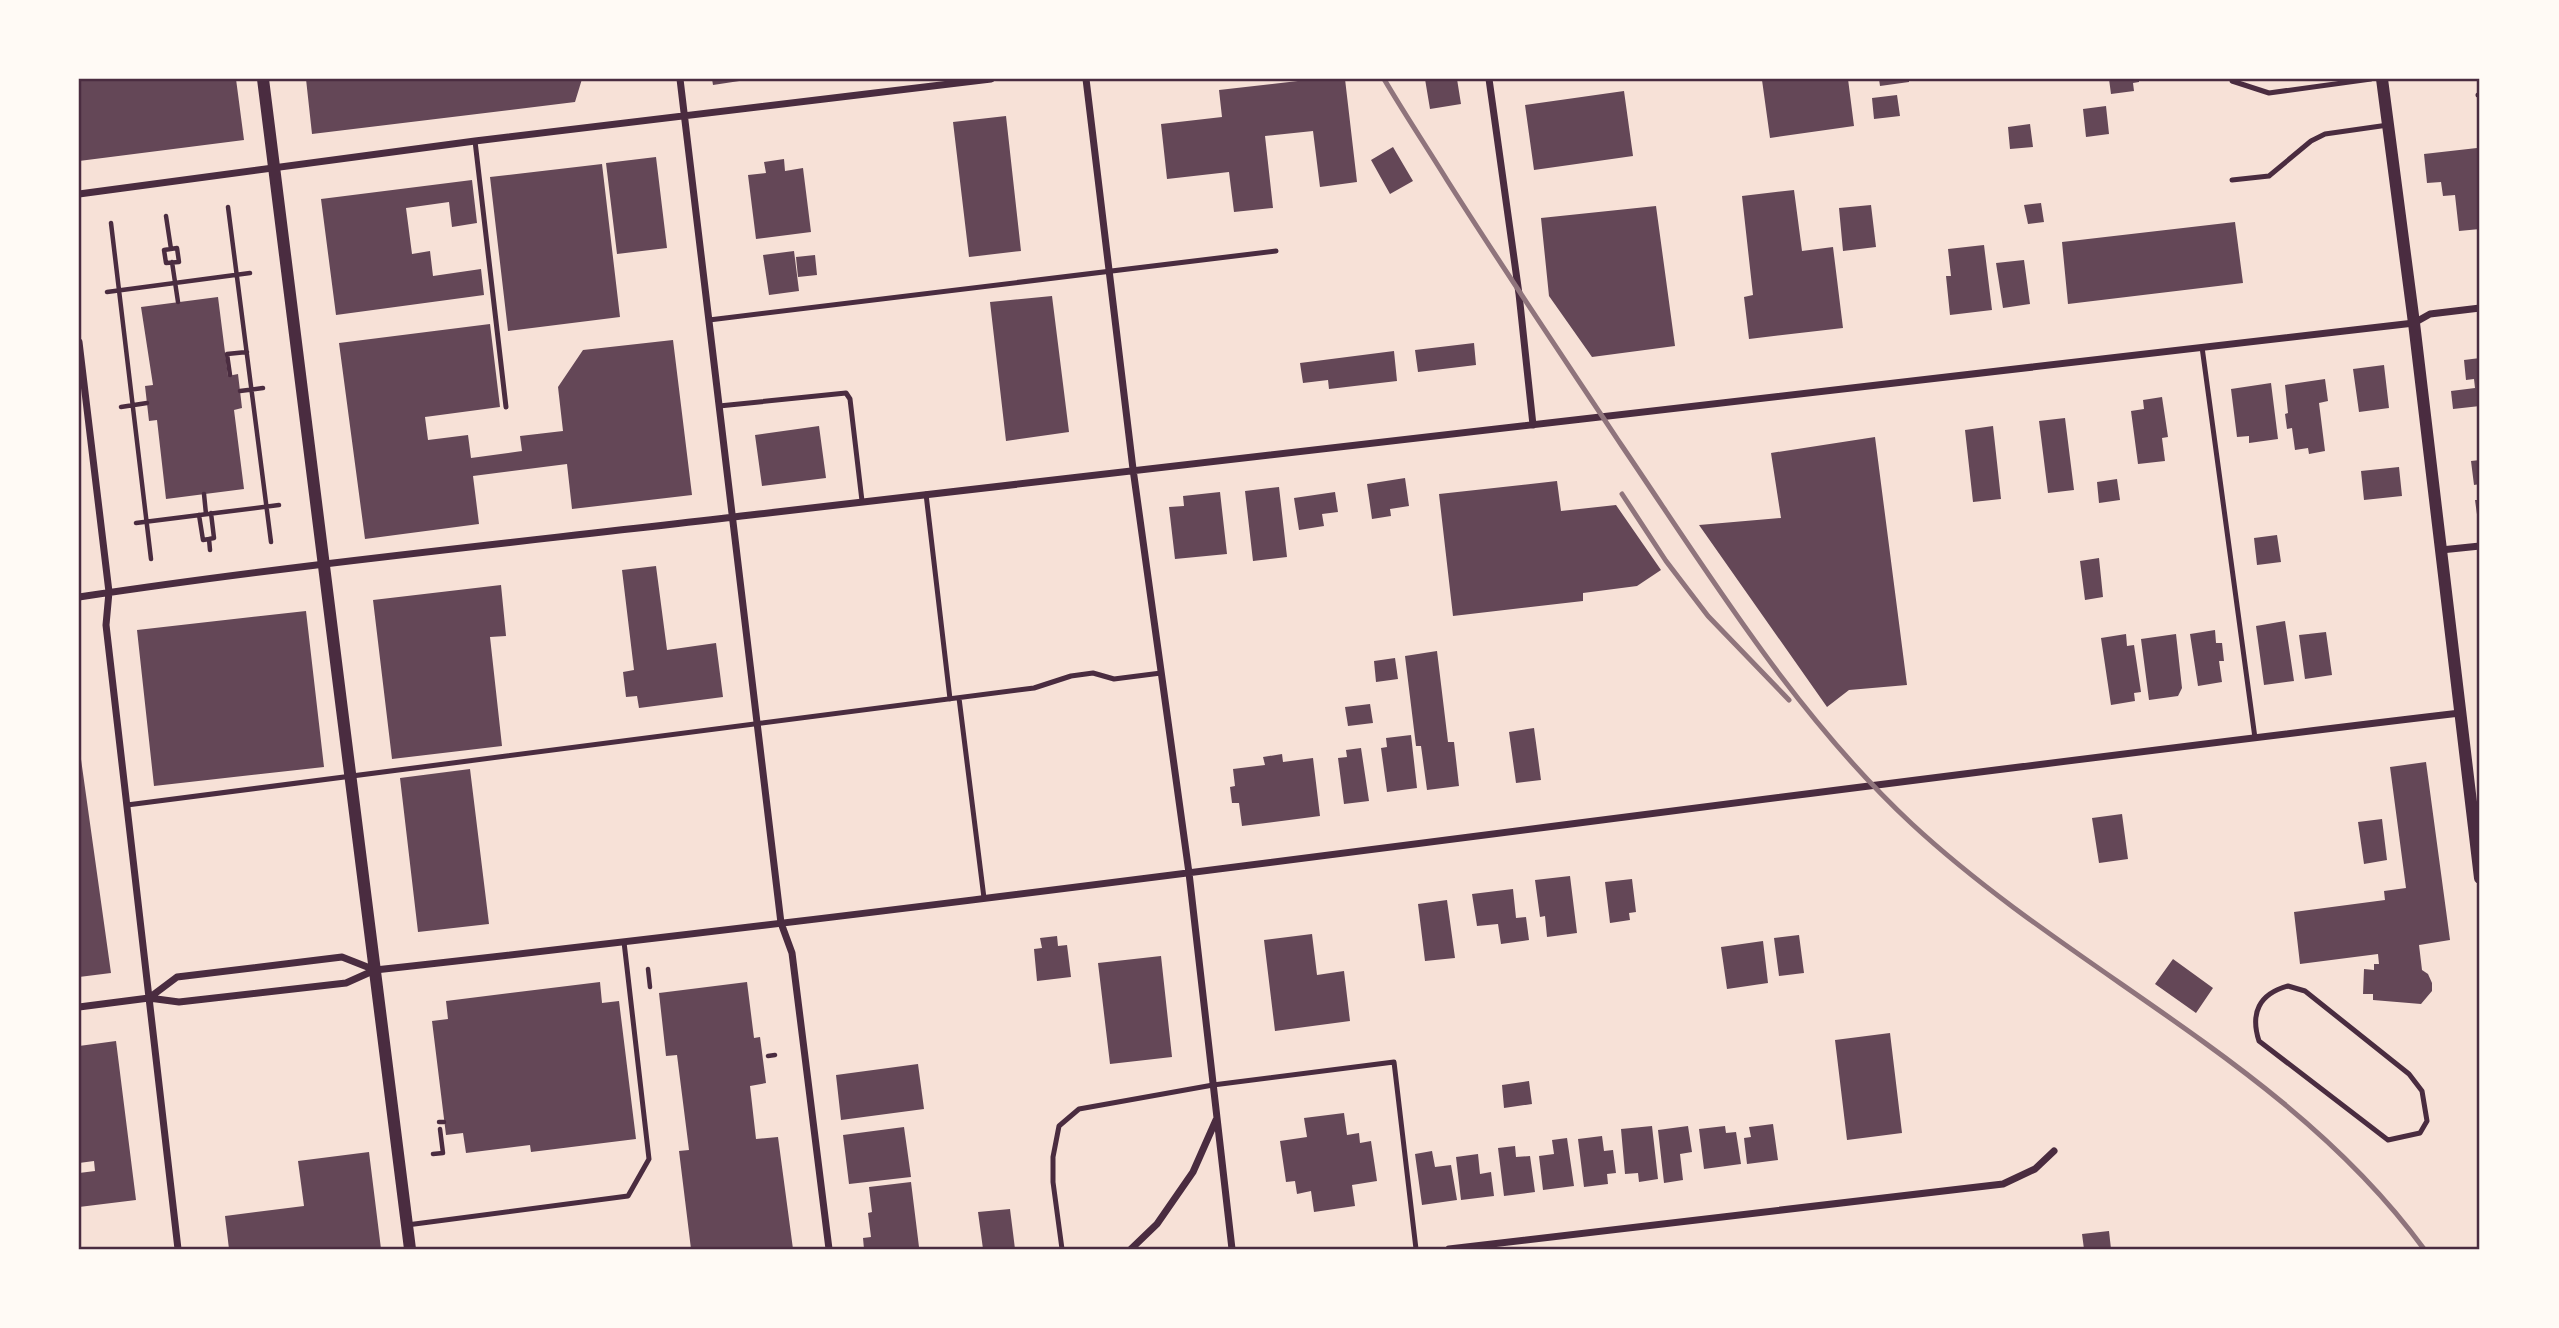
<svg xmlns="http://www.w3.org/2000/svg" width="2559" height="1328" font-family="Arial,sans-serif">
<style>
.building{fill:#644757}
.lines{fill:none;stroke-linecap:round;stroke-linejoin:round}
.path{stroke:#4a2c40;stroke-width:4.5}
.service{stroke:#4a2c40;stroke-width:5}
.minor{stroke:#4a2c40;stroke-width:7}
.tertiary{stroke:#4a2c40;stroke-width:12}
.rail{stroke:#8f747c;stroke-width:5}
.neatline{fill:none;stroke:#4a2c40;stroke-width:2.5}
</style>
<rect width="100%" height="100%" fill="#f7e1d7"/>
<path class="building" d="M79,79H236L244,140L79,161Z
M306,79H582L575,102L312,134Z
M712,79H746V80L713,85Z
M1315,79H1345L1357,182L1320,187L1313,131L1265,136L1273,208L1234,212L1229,172L1167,179L1161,124L1222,117L1219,90Z
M1425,79H1457L1461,104L1430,109Z
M1848,79L1854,126L1770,138L1762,80Z
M1879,79H1909V82L1880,86Z
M2109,79H2139V82L2133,83L2134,91L2111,94Z
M1624,91L1633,156L1534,170L1525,105Z
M1897,95L1900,116L1874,119L1872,98Z
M2106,106L2109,134L2086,137L2083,109Z
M1006,116L1021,251L969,257L953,122Z
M2030,124L2033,147L2010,149L2008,127Z
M1393,147L1413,181L1390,194L1371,160Z
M2477,148L2480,174V229L2459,231L2455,195L2443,196L2441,182L2427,183L2424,154Z
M656,157L667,248L617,254L606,163Z
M784,159L785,171L803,168L811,232L756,239L748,175L766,173L764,162Z
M602,164L620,317L508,331L490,177Z
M472,180L477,223L452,227L449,202L406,208L412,254L430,251L433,276L481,269L484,295L336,315L321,199Z
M1794,190L1802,251L1833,247L1843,328L1749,339L1744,297L1753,295L1742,196Z
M2041,203L2044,222L2028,224L2024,205Z
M1871,205L1876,247L1843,251L1839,208Z
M1656,206L1675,346L1592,357L1549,296L1541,218Z
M2235,222L2243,283L2068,304L2062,242Z
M1984,245L1992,310L1950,315L1946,276H1951L1948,249Z
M794,251L799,291L769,295L763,255Z
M815,255L817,275L798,277L796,257Z
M2024,260L2030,304L2003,308L1996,263Z
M1052,296L1069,432L1006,441L990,302Z
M218,297L228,376L238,374L242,408L234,410L244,489L166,499L157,420L149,421L145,386L153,385L141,307Z
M490,324L500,407L425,417L428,440L468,435L471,458L522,451L520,436L563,431L558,387L583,350L673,340L692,495L572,509L567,464L473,476L479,524L365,539L339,343Z
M1474,343L1476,365L1418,372L1415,350Z
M1394,351L1397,381L1329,389L1328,380L1303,383L1300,363Z
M2480,358V406L2453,409L2451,391L2475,388L2474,379L2466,380L2464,360Z
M2384,365L2389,408L2359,412L2353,369Z
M2325,379L2328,401L2319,403L2325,451L2309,454L2308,448L2295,450L2292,428L2287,429L2285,414L2288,413L2285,385Z
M2271,383L2278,439L2249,443V436L2237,437L2231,389Z
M2162,397L2168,437L2162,438L2165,461L2138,464L2131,411L2144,409L2143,400Z
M2065,418L2074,490L2048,493L2039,421Z
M819,426L826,478L762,486L755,435Z
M1993,426L2001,499L1973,502L1965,430Z
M1875,437L1907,685L1849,690L1827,707L1699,525L1781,518L1771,453Z
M2480,460V484L2474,485L2471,461Z
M2399,467L2402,496L2364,500L2361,471Z
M1405,478L1409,506L1390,509L1391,516L1372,519L1367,484Z
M2117,479L2120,500L2099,503L2097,482Z
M1557,481L1561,511L1616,505L1661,570L1637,586L1583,593V601L1453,616L1439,494Z
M1279,487L1287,557L1253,561L1245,491Z
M1220,492L1227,554L1175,559L1169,507L1184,506L1183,496Z
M1335,492L1338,512L1322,514L1324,526L1299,530L1294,498Z
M2475,500H2480V529H2479Z
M2277,535L2281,562L2257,565L2254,538Z
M2099,558L2103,597L2085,600L2080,561Z
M656,566L667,650L716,643L723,697L639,708L637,696L626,697L623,672L634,670L622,570Z
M501,585L506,636L490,637L502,746L392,759L373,600Z
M306,611L324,767L154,786L137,630Z
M2285,621L2294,681L2264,685L2256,626Z
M2215,630L2216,643H2222L2224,661H2219L2222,682L2198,686L2190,634Z
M2326,632L2332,675L2305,679L2299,635Z
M2126,634L2127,646L2134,645L2141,692L2134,693L2135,701L2111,705L2101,638Z
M2176,634L2182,688L2178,696L2149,700L2141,639Z
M1437,651L1448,742H1454L1459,786L1427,790L1421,746H1416L1405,656Z
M1395,658L1398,679L1376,682L1374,661Z
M1370,704L1373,723L1348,726L1345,707Z
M1534,728L1541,780L1516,783L1509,732Z
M1411,735L1417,788L1387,792L1381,748L1387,747L1386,738Z
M79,745L111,973L79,977Z
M1361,748L1369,801L1344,804L1338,758L1347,757L1346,750Z
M1282,754L1283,762L1313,758L1320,816L1242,826L1239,803H1232L1230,787L1235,786L1233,769L1265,765L1263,757Z
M2426,762L2450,940L2419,945L2422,970L2428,974L2432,983V991L2421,1004L2373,1000V994H2363L2364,969L2374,970V964H2379L2378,954L2300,964L2294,912L2385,900L2384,891L2406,888L2390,767Z
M470,769L489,924L418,932L400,778Z
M2122,814L2128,859L2099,863L2092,818Z
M2382,819L2387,860L2364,864L2358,822Z
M1570,876L1577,933L1547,937L1545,916L1540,917L1535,880Z
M1632,879L1636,912L1629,913L1630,920L1610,923L1605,882Z
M1513,889L1516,918L1526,917L1529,940L1501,944L1498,924L1477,926L1472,894Z
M1447,900L1455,958L1425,961L1418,904Z
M1312,934L1317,975L1344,971L1350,1021L1275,1031L1264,940Z
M1799,935L1804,973L1779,976L1774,938Z
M1057,936L1058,946L1067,945L1071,977L1037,981L1034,949L1042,948L1040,938Z
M1763,941L1768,983L1727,989L1721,947Z
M1161,956L1172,1057L1110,1064L1098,963Z
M2173,959L2213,988L2196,1013L2155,984Z
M600,982L602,1003L619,1001L636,1139L531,1152L530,1145L466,1153L463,1133L446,1135L432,1021L448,1019L446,1001Z
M747,982L754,1038L760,1037L766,1083L750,1086L756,1139L778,1137L793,1249H691L679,1151L689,1150L677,1055L666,1056L659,993Z
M1890,1033L1902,1133L1847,1140L1835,1040Z
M116,1041L136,1200L79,1207V1173L95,1171L94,1161L79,1163V1046Z
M918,1064L924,1109L841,1120L836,1075Z
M1529,1081L1532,1104L1504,1108L1502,1085Z
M1344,1113L1347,1135L1359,1133L1360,1143L1371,1141L1377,1181L1352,1185L1355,1206L1314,1212L1311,1191L1297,1194L1295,1181L1286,1182L1280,1141L1307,1137L1304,1118Z
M1773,1124L1778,1160L1747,1164L1744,1138L1751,1137L1749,1127Z
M1652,1126L1658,1179L1639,1182L1638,1173L1625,1174L1621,1129Z
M1688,1126L1692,1152L1680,1154L1683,1180L1664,1183L1658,1130Z
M1725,1126L1726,1133L1736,1132L1741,1164L1704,1169L1699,1129Z
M904,1127L911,1177L849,1184L843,1135Z
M1602,1136L1604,1151L1613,1150L1616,1173L1607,1174L1608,1184L1584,1187L1578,1139Z
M1567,1138L1574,1186L1543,1190L1539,1156L1554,1154L1552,1140Z
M1515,1146L1516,1157L1530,1156L1535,1192L1504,1196L1498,1148Z
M1432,1151L1435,1167L1451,1165L1457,1200L1422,1205L1415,1154Z
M369,1152L381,1249H229L225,1216L304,1206L298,1161Z
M1478,1154L1480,1174L1491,1172L1494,1196L1461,1200L1456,1157Z
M911,1182L919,1247L864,1249L863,1238L871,1237L868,1213L872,1212L869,1187Z
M1010,1209L1015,1249H983L978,1212Z
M2109,1231L2111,1249H2084L2082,1234Z"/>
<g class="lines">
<path class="path" d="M228,207L271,542
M166,216L171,249
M111,223L151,559
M177,248L179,262L166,263L164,250Z
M172,262L178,302
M107,292L250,273
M230,375L227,354L247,352
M240,391L263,388
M121,407L147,403
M204,494L206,514
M199,515L203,540L209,539
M136,523L279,505
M210,550L209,539L214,538L211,513
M648,969L650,987
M768,1056L775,1055
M439,1122H444
M433,1154L443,1153L440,1129"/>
<path class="service" d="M2232,79V81L2269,93L2371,79
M2478,95H2480
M475,141L506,407
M2232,180L2269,176L2311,141L2325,134L2388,125
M709,320L1276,251
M2202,347L2255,738
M719,406L846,393L850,399L862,501
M926,494L950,699
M959,698L984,898
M127,805L1034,688L1071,676L1093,673L1114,679L1161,673
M2288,986L2305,991L2409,1074L2422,1091L2427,1121L2420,1133L2388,1140L2259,1041C2250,1013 2259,994 2288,986Z
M407,1225L628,1196L649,1159L624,942
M1062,1249L1053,1182V1157L1059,1126L1079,1109L1213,1085L1394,1062L1416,1249"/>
<path class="minor" d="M680,79L781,923L792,953L829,1249
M1086,79L1133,469L1189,873L1232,1249
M1489,79L1519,294L1533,425
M79,194L475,141L991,79
M79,342L109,592L106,625L178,1249
M2441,550L2480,546
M79,597C304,563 532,541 759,514C1310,448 1862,386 2414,323L2430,314L2480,308
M149,998L177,977L342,957L375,970
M79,1007L149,998L179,1002L346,983L375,970C1071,894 1764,795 2460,713
M1131,1249L1157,1224L1193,1172L1216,1120
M1449,1249L2003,1184L2035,1169L2054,1151"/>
<path class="tertiary" d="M263,79C309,469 363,859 410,1249
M2382,79L2414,323L2480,878"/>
<path class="rail" d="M1384,79C1404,113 1426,146 1447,180C1504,270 1563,357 1622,446C1711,577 1795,715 1912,824C2075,975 2291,1066 2424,1249
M1622,494L1666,561L1708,616L1789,700"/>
</g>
<rect width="2559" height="1328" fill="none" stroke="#fffaf5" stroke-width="161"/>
<rect x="80" y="80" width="2398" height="1168" class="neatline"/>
</svg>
